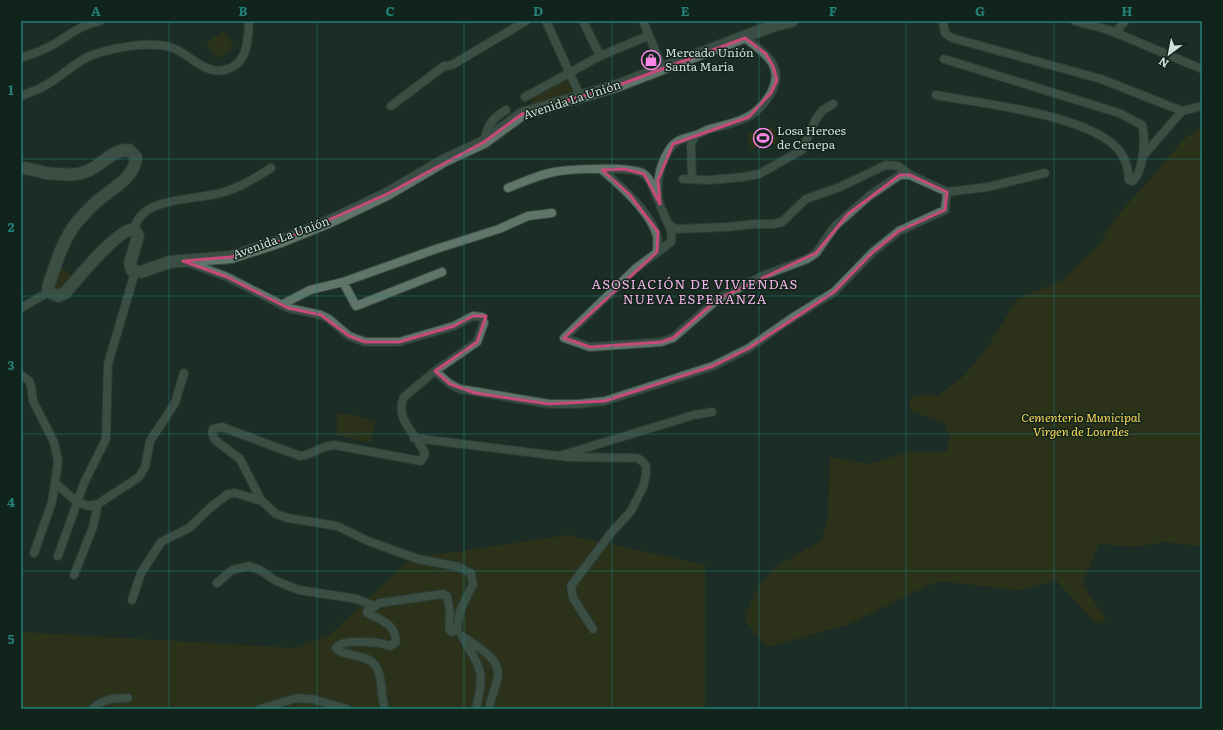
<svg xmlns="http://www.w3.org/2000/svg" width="1223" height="730" font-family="Literata,serif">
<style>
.green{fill:#40350c}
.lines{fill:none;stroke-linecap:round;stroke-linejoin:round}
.street-casing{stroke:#3a4a43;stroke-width:10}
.secondary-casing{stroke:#3a4a43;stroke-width:14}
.street{stroke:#60756a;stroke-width:8}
.secondary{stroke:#60756a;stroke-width:12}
.marked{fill:none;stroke:#c64a7a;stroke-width:3;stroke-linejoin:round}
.grid{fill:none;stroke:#238079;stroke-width:1;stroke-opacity:0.55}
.labels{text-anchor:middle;stroke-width:3;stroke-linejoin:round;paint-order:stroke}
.poi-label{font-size:12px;fill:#d3dfd9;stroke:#11241b;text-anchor:start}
.street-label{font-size:12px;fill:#d3dfd9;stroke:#11241b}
.park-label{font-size:12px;font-style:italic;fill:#f7d458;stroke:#11241b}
.neighbourhood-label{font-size:13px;letter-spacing:1px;fill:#f4b3e7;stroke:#11241b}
.neatline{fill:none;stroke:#238079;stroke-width:1.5}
.grid-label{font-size:13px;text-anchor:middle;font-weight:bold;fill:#238079}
</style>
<rect width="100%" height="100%" fill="#1b2e25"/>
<path class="green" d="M224,31L234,48L216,59L206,43Z
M569,76L578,96L534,107L530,99Z
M1202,126V544L1198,546L1165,542L1135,547L1099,544L1082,584L1106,620L1097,624L1056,580L1019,590L937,581L847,625L767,647L744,619L758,588L775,567L822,540L828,515L830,457L869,464L909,452H946L950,438L945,423L912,411L909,404L911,398L918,395H938L963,377L987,348L1017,299L1061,281L1100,244L1115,218L1148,182L1183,140Z
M774,127L778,143L751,149L747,134Z
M62,268L73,277L60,291L54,288L53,284Z
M337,413L359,416L376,422L370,443L337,435Z
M568,535L705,565V709H21V632L296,648L331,634L410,559Z"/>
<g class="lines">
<g class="street-casing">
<path id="street" d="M546,21L581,98
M583,21L600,56
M643,21L662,67
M943,21L945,33L952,38L1101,79L1182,111L1202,106
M1075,21L1109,30L1202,69
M1115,33L1125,21
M745,38C763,52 785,65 772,91C757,119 738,122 710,129C704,131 699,135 693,136C682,139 673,141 668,152C659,166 655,189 660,205C664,217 674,230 671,242L635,269L564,338L590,347L661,342L673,338L718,299L762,276L807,259L816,253L835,226L869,196L900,175H910
M21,58C33,54 45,50 56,43C71,34 82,24 100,21
M936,95C983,104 1086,114 1118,149C1126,158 1128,168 1129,180L1132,181C1143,175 1146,137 1142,125L1119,113L944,59
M21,96C31,92 43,88 51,82C64,74 77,61 92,55C112,48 149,41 170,47C188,52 204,75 224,70C248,65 248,41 249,21
M525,97L600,56L648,36
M391,106L444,66L452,65L526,21
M484,142C488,125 491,119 506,110
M1143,156L1182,111
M602,170C620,185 651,213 657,236C658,241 657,247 657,252
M683,179L710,180L743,177L759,174L802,150L816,119L823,110L833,104
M692,179L691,145L695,136
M508,188C523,182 538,175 554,172C570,169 632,166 644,174C651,179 654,190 657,198
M668,223L674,228L679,229L726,227L756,224H773L782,222L806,199L840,187L886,165L898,166L910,175L947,192L988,187L1045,173
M134,229C142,195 197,201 224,192C241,187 255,178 271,168
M187,262L227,277L288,308L321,315L329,319L349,336L365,342H399L454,326L473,316L482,317L484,323L477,342L435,371L404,397C393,419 418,435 425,454L421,461L334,445C321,446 312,455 300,456L222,427L213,429L212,433L215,440L240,459L261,500L276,514L288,518L337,526L368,541L418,559L459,567L471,573L473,584L460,611L457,630
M343,282L356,306L442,272
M281,305L310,290L343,282L436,249L499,229L528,216L552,213
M21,308L49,292
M435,371L450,384L460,389L549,404H578L605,401L713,366L749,348L792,318L834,292L873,252L899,231L945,210L947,192
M21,375L29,381L31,385L33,401L54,442L58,461L55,483L77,502L89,506L98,504L139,477L145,467L150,441L175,403L184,373
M414,438L559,456L694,415L712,412
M565,457L637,458L642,461L646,466V475L643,487L631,511L611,533L571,586L573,598L593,629
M34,553L52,502L55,483
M58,556L84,483L106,439L108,364L135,272
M74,575L93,527L98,504
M217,583L232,570L249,566L260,570L276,581L299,590L357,599L374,606
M132,600L141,573L161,542L189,528L211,507L228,494L235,493L262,501
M462,636C475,646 500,657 498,676C496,686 491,698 489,709
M463,638C482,672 485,670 476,709
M92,709C103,699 113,698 128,698
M260,709L297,698L312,699L347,709
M385,709C380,695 384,674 373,663C365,654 341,656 336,648C342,638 380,642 390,646L396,642C396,624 381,620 367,613V611L380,603L443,594L447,596L450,612L449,629L452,632L457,630"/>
</g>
<g class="secondary-casing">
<path id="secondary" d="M21,168C30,168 37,171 45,173C56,174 71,176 82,173C100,169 110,149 129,150L136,157C136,177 110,190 96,202C90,208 83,215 77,222C62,241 56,264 48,287L49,292L58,296L65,293C76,280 118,229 134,229L138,236L130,263L132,270L141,272L169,262L231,257L281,241L328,222L387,194L445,160L484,142L522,114L619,85L772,26L792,21"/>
</g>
<use href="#street" class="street"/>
<use href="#secondary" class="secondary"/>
</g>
<path d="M0 0H1223V730H0ZM745,38L766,54L773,66L777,80L771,93L749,117L673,144L658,180L660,204L644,174L624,169L602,170L629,194L658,232L657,252L564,338L590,347L661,342L673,338L718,299L816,253L848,214L900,175H910L947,192L945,210L899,231L873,252L834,292L749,348L713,366L605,401L549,404L475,393L450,384L435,371L477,342L486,316H473L454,326L399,342H365L349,336L321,315L288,308L227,277L183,261L231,257L281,241L387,194L484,142L522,114L619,85Z" fill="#1b2e25" fill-opacity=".55" fill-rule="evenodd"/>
<path class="marked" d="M745,38L766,54L773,66L777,80L771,93L749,117L673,144L658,180L660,204L644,174L624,169L602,170L629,194L658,232L657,252L564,338L590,347L661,342L673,338L718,299L816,253L848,214L900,175H910L947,192L945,210L899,231L873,252L834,292L749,348L713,366L605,401L549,404L475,393L450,384L435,371L477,342L486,316H473L454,326L399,342H365L349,336L321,315L288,308L227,277L183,261L231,257L281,241L387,194L484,142L522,114L619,85Z"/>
<path class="grid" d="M169,21V709M317,21V709M464,21V709M612,21V709M759,21V709M906,21V709M1054,21V709M21,159H1202M21,296H1202M21,434H1202M21,571H1202"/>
<defs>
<g id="shop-ring" transform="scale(1)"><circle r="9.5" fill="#11241b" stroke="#fb87e6" stroke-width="1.5"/><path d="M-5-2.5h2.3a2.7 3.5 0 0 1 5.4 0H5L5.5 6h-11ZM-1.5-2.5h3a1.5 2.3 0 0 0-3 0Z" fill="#fb87e6"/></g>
<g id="stadium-ring" transform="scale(1)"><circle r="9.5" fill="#11241b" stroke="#fb87e6" stroke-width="1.5"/><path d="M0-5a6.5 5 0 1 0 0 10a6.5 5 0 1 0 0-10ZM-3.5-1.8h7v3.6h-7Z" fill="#fb87e6"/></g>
</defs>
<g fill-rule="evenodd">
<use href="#shop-ring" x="651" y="60"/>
<use href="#stadium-ring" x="763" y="138"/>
</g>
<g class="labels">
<g class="poi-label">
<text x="665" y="57">Mercado Unión<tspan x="665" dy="14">Santa Maria</tspan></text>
<text x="777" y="135">Losa Heroes<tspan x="777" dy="14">de Cenepa</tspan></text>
</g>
<g class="street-label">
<text transform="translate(572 100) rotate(-18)" y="4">Avenida La Unión</text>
<text transform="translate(281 238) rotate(-20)" y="4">Avenida La Unión</text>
</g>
<g class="park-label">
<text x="1081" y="422">Cementerio Municipal<tspan x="1081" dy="14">Virgen de Lourdes</tspan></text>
</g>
<g class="neighbourhood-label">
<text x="695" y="289">ASOSIACIÓN DE VIVIENDAS<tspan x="695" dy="15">NUEVA ESPERANZA</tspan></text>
</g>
</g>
<rect width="1223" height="730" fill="none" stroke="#11241b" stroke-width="44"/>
<g transform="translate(1169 54) rotate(212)" stroke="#11241b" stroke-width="3" paint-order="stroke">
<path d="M0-3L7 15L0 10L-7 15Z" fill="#d3dfd9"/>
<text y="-6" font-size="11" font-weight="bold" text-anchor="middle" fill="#d3dfd9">N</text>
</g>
<rect x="22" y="22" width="1179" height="686" class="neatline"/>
<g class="grid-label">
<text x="96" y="16">A</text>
<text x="243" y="16">B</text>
<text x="390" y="16">C</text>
<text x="538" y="16">D</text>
<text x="685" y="16">E</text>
<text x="833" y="16">F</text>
<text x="980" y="16">G</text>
<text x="1127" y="16">H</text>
<text x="11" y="95">1</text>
<text x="11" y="232">2</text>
<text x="11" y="370">3</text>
<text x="11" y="507">4</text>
<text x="11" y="644">5</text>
</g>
</svg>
